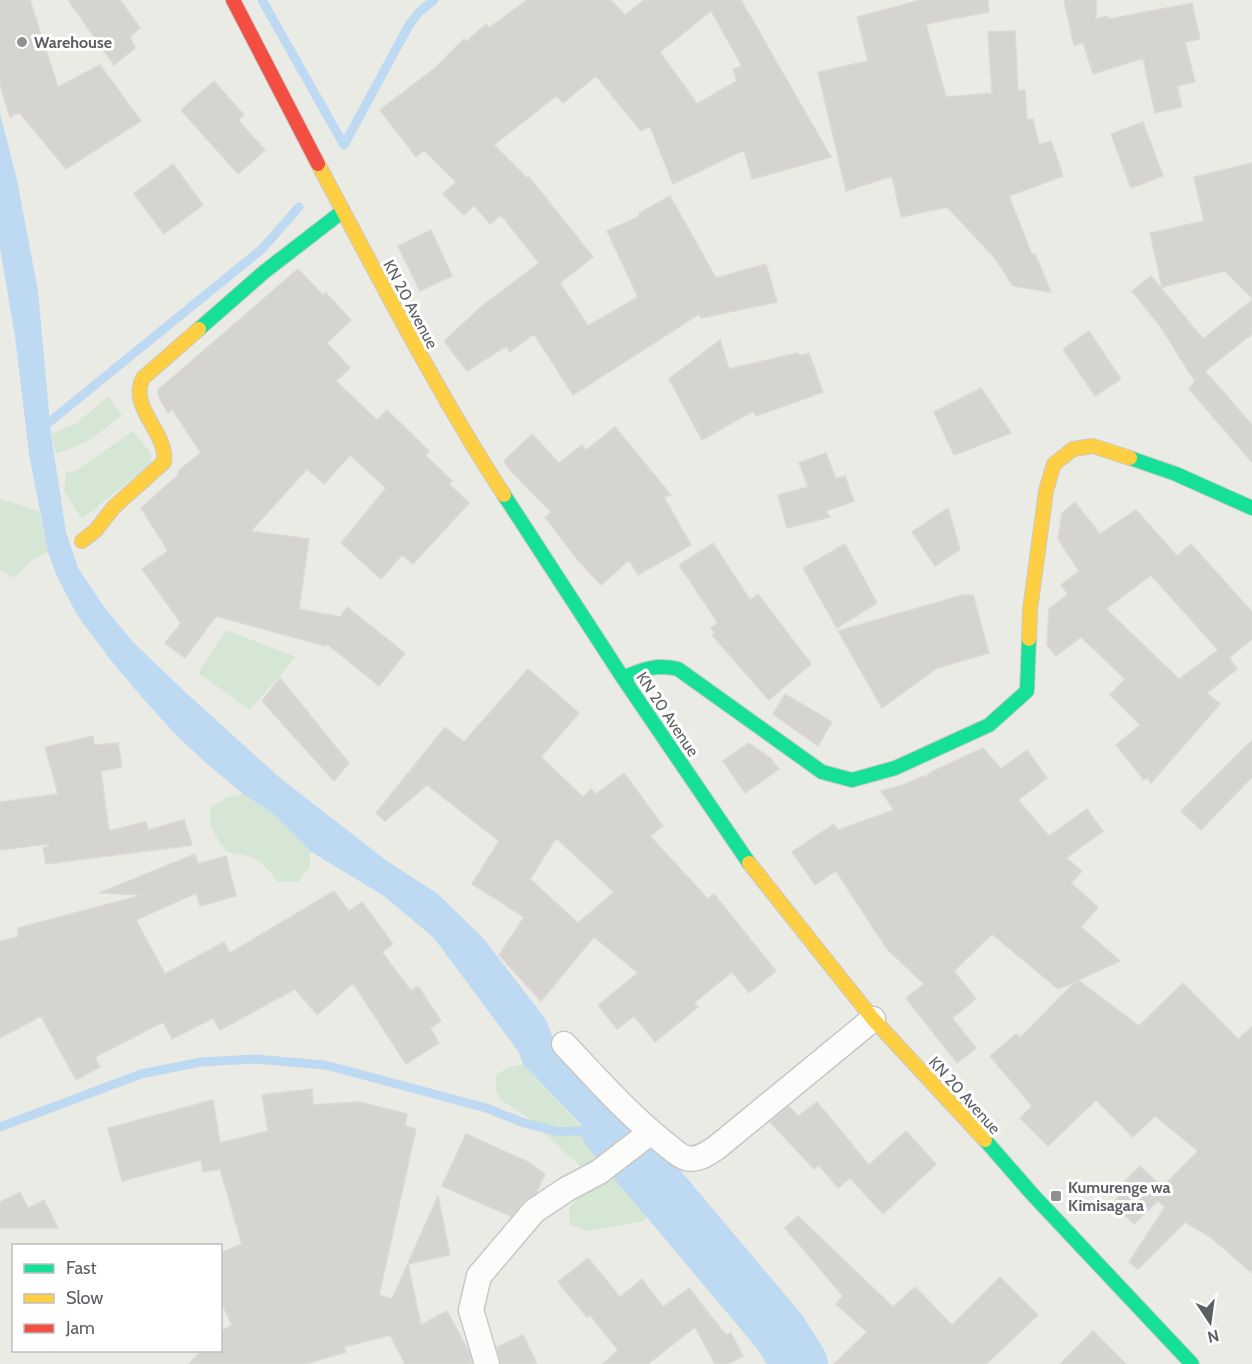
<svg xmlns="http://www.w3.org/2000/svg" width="1252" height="1364" font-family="Cabin,sans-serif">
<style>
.green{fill:#d5e7d4}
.water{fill:#bed9f2}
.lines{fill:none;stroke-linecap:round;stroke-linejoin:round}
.stream{stroke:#bed9f2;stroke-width:9}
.river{stroke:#bed9f2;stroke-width:56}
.building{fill:#d5d4d1;stroke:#dad9d6;stroke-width:1.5;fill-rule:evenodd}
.street-casing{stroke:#c7c7c7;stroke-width:27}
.fast-casing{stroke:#c8c9c8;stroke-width:16}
.slow-casing{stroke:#c8c9c8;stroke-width:16}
.jam-casing{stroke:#c8c9c8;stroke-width:16}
.street{stroke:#fcfcfb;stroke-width:24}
.fast{stroke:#16e098;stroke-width:14}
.slow{stroke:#ffcf43;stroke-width:14}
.jam{stroke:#f24e42;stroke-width:14}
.poi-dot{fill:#8e9091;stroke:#fff;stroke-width:2}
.labels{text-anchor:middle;stroke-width:6;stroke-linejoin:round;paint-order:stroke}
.poi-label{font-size:16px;font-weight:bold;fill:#5c5f63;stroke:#fff;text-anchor:start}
.street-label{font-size:16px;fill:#5c5f63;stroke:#fff}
</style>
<rect width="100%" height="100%" fill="#ebebe6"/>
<path class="green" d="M108,396L122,415C98,434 86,446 56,453L51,434L77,423Z
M133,431L151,453V464L82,519L64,491L66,473L77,470Z
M0,499L39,511L48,552L34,559L14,578L0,570Z
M226,630L296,657L250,710L198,673Z
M243,794L271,812L310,851V867L298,882H278C259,858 257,857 227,852C216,837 206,825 211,807L227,797Z
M523,1064L601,1148L603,1154L595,1165L582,1168L528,1118L501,1100L496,1091V1076L506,1068Z
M618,1168C637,1180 648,1187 654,1209L643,1221L619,1226L587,1231L570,1225L569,1208L590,1185Z"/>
<path class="water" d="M0,113L17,180L38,291L51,434L66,532L78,568L104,607L134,643L183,690L279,777L387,861L438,894L484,939L546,1020L554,1041L583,1079L619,1119L609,1129L587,1131L523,1064L518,1051L434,938L384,896L310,851L271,812L243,794L206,763L177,736L146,702L113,663L77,615L56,574L48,552L29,454L15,336L0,248Z"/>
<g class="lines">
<path class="stream" d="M262,0L344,145
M344,145L409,25L419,12L434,0
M42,428L262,249L299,207
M0,1127L141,1074L201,1062L255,1059L325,1065L363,1075L486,1108L524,1123L560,1132L609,1129"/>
<path class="river" d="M609,1129L779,1331L800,1364"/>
</g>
<path class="building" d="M0,0H30L58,87L100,65L141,121L66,169L19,112L10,117L0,85Z
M68,0H120L140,28L130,37L135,48L114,65Z
M527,0H611L625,15L644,0H741L831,157L752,179L744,150L673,184L650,126L641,131L596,76L563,103L556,96L494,145L527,178L529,177L593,257L560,283L588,326L638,297L607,231L640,216L639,213L670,196L716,278L766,264L777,302L701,318L699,314L573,395L534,334L510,352L506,346L467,371L444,341L482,306L539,263L501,215L490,224L474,205L464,215L443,194L456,182L424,150L416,157L380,110L435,68L464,39L466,42L486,24L489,28ZM711,11L742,66L733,69L737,81L697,104L660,52Z
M921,0H988L989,12L926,24L946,97L992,93L988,32L1015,31L1018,91L1025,90L1027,120L1033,119L1039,145L1051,141L1063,176L1009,196L1032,255L1035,254L1051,292L1013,286L994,257L947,207L901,217L892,176L846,191L818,72L868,61L857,17Z
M1064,0H1096V19L1108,16L1109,19L1192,3L1200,39L1185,42L1195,82L1177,86L1182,107L1155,113L1143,58L1093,74L1083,43L1074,45Z
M214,81L244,115L238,120L265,150L238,174L181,110Z
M1143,122L1163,176L1131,188L1111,134Z
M1252,163V298L1225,271L1162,287L1150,233L1204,221L1194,177Z
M173,164L203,205L164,234L134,194Z
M431,230L452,276L420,291L398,246Z
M298,269L323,295L326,293L351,320L327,343L350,368L336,381L377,420L387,410L429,451L425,455L452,481L449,484L469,503L413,564L402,555L381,579L341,543L386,488L350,455L324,484L307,469L251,531L309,539L299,609L340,617L347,607L405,653L379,686L327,644L326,646L216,616L185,658L165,643L181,623L142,569L168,551L141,508L177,476L180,469L201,453L172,409L168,413L158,395V390Z
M1151,276L1203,339L1252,300V334L1205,371L1252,425V462L1189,389L1199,376L1194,380L1160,326L1132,291Z
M1089,331L1121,379L1095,396L1063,349Z
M720,340L729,369L798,353L799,356L809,353L823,392L756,416L753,411L702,440L669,379Z
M981,388L1011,433L954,455L934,412Z
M615,427L671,495L664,497L691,545L638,575L629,560L601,585L577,559L545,517L551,512L511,471L504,461L532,434L559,463L582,445L586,450Z
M826,453L836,479L845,476L854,501L826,511L830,517L787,528L778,495L808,487L799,463Z
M1075,502L1100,534L1136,510L1177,556L1191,544L1252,612V639L1229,658L1237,669L1207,693L1220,704L1151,783L1147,778L1144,780L1116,745L1140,725L1110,695L1125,679L1081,637L1056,656L1047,645L1049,609L1068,594L1061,585L1079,571L1058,539L1062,513ZM1151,575L1218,650L1179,679L1106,609Z
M948,508L960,550L935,566L912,532Z
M713,543L750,600L758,594L811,664L769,700L712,635L715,633L711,628L718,623L679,565Z
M845,544L877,603L837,628L803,568Z
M963,595H973L989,653L937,668L882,708L838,631Z
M528,669L579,713L541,757L583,797L591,789L596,794L624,773L663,826L650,836L708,899L714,894L776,971L749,993L732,972L694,1003L698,1007L655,1042L634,1016L617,1029L598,1005L638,973L594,937L541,1001L499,955L524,917L472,884L499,841L427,785L385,821L376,813L445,727L464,742ZM556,838L614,892L578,923L530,879Z
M280,678L349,763L334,781L262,701Z
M785,694L832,722L818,746L773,714Z
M93,736L94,745L118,743L122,767L101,771L109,831L146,822L148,830L184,820L192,845L46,864L43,848L48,847V844L0,850V802L58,794L45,747Z
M1252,740V777L1201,830L1181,811Z
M749,743L770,758L779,769L745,793L723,761Z
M983,748L1001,769L1027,750L1047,778L1018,800L1049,836L1087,809L1103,831L1066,858L1082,871L1071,883L1098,907L1081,927L1120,961L1078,980L1139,1026L1183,983L1238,1039L1252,1027V1273L1209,1236L1185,1222L1138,1269L1129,1262L1165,1207L1158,1201L1134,1224L1113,1203L1119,1196L1115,1191L1140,1166L1162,1187L1198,1151L1155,1116L1133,1137L1096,1100L1048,1146L1020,1118L1032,1106L990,1056L1016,1034L1020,1038L1076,981L1058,989L992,934L954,971L976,999L952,1018L976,1048L957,1063L906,998L924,984L887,949L836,871L815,885L792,852L834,824L838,830L894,810L881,791L903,785L923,776L924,778L931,772Z
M195,854L198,864L226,856L236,896L200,906L196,893L136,920L165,974L224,942L230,953L334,891L349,911L362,902L393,944L382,952L411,991L418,986L441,1021L430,1028L439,1043L406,1064L353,983L317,1015L295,989L220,1030L213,1018L172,1039L163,1022L95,1057L100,1067L76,1080L41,1016L0,1038V941L18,937V928L142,895L99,893Z
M312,1089L313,1105L359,1102L407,1114L405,1126L416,1129L379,1295L392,1299L438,1196L450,1255L408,1264L421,1325L447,1311L468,1350L472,1364H405L390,1335L344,1347L346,1352L306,1364H189L202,1350H220V1332L232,1325L220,1300V1253L242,1244L220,1169L203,1172L201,1160L122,1181L108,1128L213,1100L220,1143L268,1131L262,1095Z
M817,1102L869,1165L906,1131L936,1164L883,1214L850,1178L838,1188L819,1165L814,1169L770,1122L789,1106L798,1116Z
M466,1134L528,1162L545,1174L536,1193L523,1202L511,1216L442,1186Z
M20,1192L28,1208L44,1200L58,1228H0V1202Z
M798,1216L893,1307L915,1287L952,1325L1000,1277L1038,1315L986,1364H834L867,1332L836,1304L843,1296L785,1228Z
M588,1258L620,1297L642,1279L663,1307L689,1288L726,1335L731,1333L743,1356L728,1364H715L695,1327L648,1364H603L618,1350L590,1315L587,1317L558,1282Z
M1093,1331L1126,1364H1060Z
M523,1335L537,1364H501L497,1347Z"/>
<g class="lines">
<g class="street-casing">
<path id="street" d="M564,1044C596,1078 627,1113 663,1142C670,1147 678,1156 686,1158C697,1161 707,1154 716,1148L873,1019
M487,1364L471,1310L479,1276L534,1211L567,1189L599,1172L651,1132"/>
</g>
<g class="fast-casing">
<path id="fast" d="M199,329L264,272L343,211
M1130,458L1176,474L1252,508
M504,495L623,678L749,863
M623,678C642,669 657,664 678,669L822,772L852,780L895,768L989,725L1027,691L1029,639
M985,1140L1033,1195L1192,1364"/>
</g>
<g class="slow-casing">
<path id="slow" d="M318,164C378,276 435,389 504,495
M82,541L96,530L113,508L164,462C168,432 128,408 143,378L199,329
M1029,639L1030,610L1046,491L1054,464L1073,449L1093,446L1130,458
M749,863L873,1019L985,1140"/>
</g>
<g class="jam-casing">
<path id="jam" d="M233,0L318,164"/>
</g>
<use href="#street" class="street"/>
<use href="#fast" class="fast"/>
<use href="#slow" class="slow"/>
<use href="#jam" class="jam"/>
</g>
<g class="poi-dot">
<circle cx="22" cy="42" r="6"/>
<rect x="1050" y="1190" width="12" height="12" rx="3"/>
</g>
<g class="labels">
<g class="poi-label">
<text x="34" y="48">Warehouse</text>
<text x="1068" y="1193">Kumurenge wa<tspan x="1068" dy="18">Kimisagara</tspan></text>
</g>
<g class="street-label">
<text transform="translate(411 304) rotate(62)" y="6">KN 20 Avenue</text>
<text transform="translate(668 714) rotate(56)" y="6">KN 20 Avenue</text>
<text transform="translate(965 1095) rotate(48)" y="6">KN 20 Avenue</text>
</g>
</g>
<rect x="12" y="1244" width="210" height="108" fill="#ffffff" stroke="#bebfc1" stroke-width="1.5"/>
<rect x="24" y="1264" width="30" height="9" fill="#16e098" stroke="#bebfc1" stroke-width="1.5"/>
<text x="66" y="1274" font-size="18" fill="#5c5f63">Fast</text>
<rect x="24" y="1294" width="30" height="9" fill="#ffcf43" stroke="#bebfc1" stroke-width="1.5"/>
<text x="66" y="1304" font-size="18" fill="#5c5f63">Slow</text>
<rect x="24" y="1324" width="30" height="9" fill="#f24e42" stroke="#bebfc1" stroke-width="1.5"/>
<text x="66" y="1334" font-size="18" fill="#5c5f63">Jam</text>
<g transform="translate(1210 1322) rotate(167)" stroke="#ffffff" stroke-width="4.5" paint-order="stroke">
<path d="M0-4.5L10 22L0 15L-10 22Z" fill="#5c5f63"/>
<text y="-9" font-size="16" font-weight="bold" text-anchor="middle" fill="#5c5f63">N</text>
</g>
</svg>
